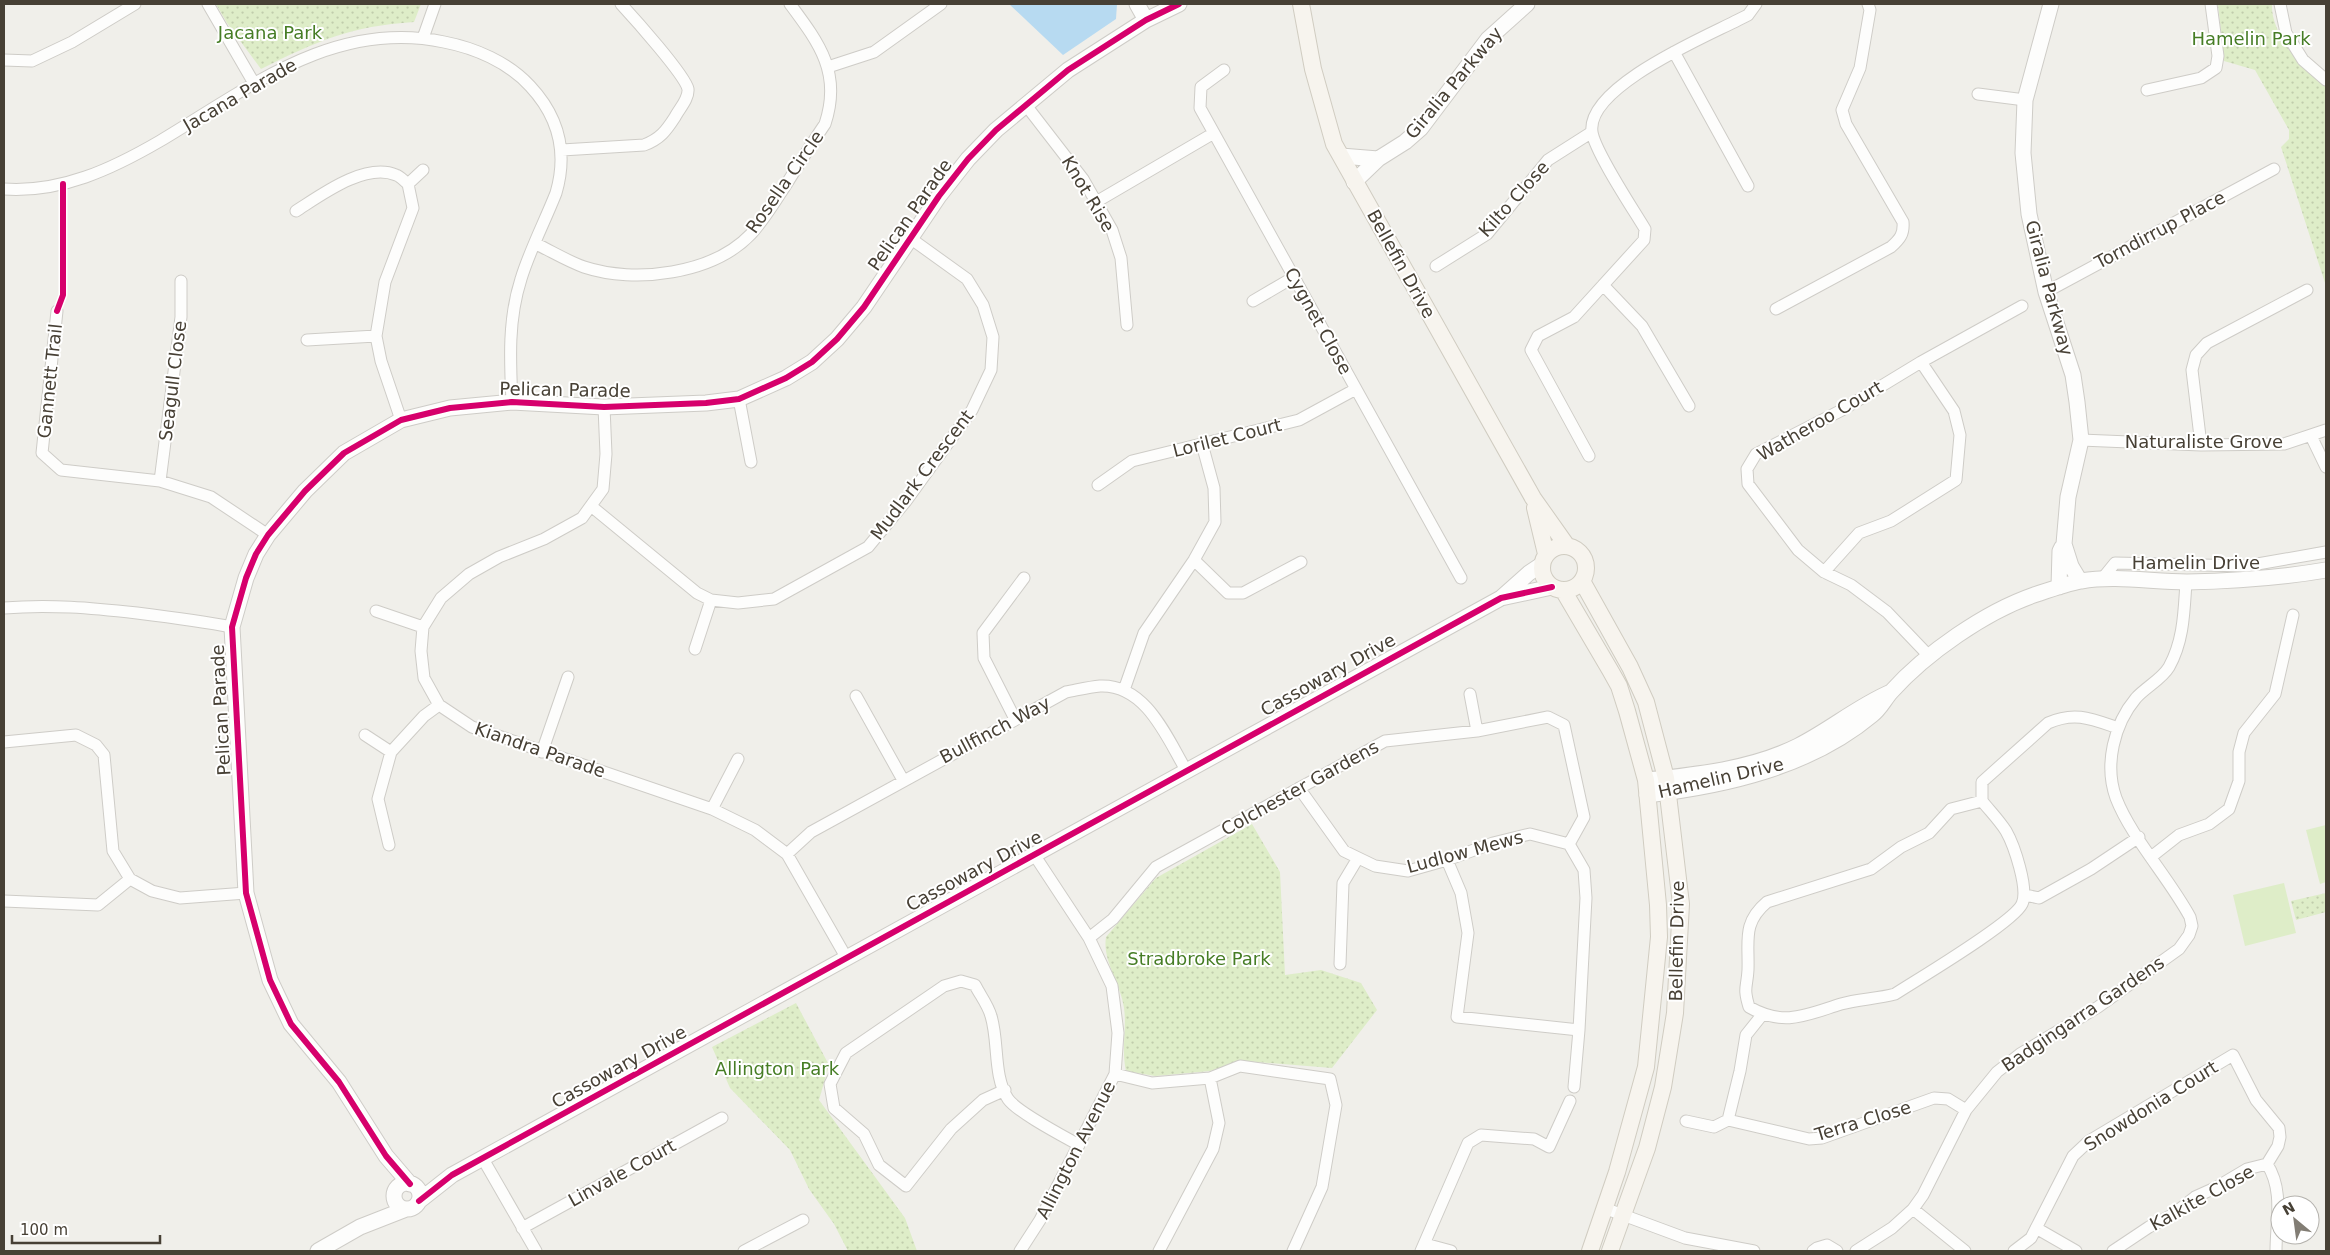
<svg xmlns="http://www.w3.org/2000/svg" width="2330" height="1255" font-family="'DejaVu Sans',sans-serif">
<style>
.park{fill:url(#park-dots)}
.garden{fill:#deedc8}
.water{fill:#b7daf1}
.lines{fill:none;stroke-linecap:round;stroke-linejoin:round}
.minor-casing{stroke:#ceccc7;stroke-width:13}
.tertiary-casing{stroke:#ceccc7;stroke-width:17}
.secondary-casing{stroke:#d0ccc1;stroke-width:18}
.minor{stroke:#fdfdfc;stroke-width:11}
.tertiary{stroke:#fdfdfc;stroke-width:15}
.secondary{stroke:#f7f4ee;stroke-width:16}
.cycleway-casing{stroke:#fff;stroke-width:9}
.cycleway{stroke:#d6006c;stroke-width:6}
.labels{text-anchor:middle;stroke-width:4;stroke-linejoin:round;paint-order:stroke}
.park-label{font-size:18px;fill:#467d25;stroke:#fff}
.street-label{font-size:18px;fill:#474035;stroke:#fff}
</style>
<defs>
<pattern id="park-dots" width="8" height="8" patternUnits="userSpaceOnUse" patternTransform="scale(1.25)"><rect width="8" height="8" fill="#deedc8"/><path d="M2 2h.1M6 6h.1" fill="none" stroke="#c0ccac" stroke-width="1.8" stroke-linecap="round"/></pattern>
</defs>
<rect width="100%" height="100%" fill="#f0efea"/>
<path class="park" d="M216,4H421L414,22C351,26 317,41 261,69L227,23Z
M2218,4H2272C2270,33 2303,71 2326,86V286L2281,147L2289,139V130L2255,70L2224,61Z
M1252,824L1280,872L1285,975L1321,970L1361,983L1377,1010L1332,1068L1245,1061L1210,1071L1155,1076L1126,1071C1121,1048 1127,1029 1124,1008C1121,984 1102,961 1106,937L1156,878Z
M2326,893V912L2296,920L2291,901Z
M796,1003L829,1065L819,1100L905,1218L917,1251H848L834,1224L809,1189L790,1150L730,1088L712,1047Z"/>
<path class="garden" d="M2326,825V882L2320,884L2306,830Z
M2284,883L2296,933L2245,946L2233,895Z"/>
<path class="water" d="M1009,4H1117L1116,19L1063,55Z"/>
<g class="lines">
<g class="minor-casing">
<path id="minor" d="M208,4L255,85
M2280,4L2286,33L2303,60L2326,80
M423,38L435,4
M1674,52L1748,186
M4,60L32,61L72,42L135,4
M828,67L874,52L941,4
M1224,70L1201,87L1200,108L1461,578
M2147,90L2201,78L2216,68L2218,56L2211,4
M1978,94L2025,100
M1025,104L1083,179L1112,230L1121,258L1127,325
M562,150L644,145C660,139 666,131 675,117C679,109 689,99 688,89C685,75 633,17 621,4
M408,184L423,170
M4,189C61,193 112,169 160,141C249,88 334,19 444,42C475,48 508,62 530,86C559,117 568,152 556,193C545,221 529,252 521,279C508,319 510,360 512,402
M1096,202L1214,133
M296,211C321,195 365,162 396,175C400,176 404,181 408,184L413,208L385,282L376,336L381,361L401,420
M536,244C551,251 567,261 584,267C635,284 713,274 751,234C763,221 772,206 782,191C796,169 810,146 825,124C842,73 819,43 790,4
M1436,266L1487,234L1548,160L1592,132
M1603,285L1642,326L1689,406
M2046,292L2274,169
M1253,301L1294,277
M1776,309L1891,247C1900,239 1904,234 1903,222L1846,124L1842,110L1860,68L1870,10L1868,4
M57,311L42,453L61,470L160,481L211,497L268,535
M307,340L376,336
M739,399L751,462
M604,407L606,454L603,489L582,518L544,539L499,557L469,574L441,598L423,627L421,651L424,678L439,705L472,727L712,809L755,830L787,854L846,957
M2311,436L2326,467
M2081,440L2201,445L2284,444L2326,430
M2201,445L2192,370L2196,355L2207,343L2307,290
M1589,456L1531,350L1538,336L1574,317L1644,240L1645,229C1633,209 1595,152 1592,132C1586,87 1705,37 1738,20L1748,15L1756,4
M160,481L181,317V281
M1098,485L1132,461L1299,420L1356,389
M591,506L697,593L711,600L738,603L774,599L868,547L906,501L972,410L991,370L993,337L983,305L967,279L910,238
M1194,560L1228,593H1243L1301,562
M1824,572L1859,533L1891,521L1956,480L1960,435L1954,411L1921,362
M2102,579L2115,563L2246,566L2326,552
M4,608C49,604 92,608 137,613C169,617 201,621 232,627
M376,611L423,627
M695,649L711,600
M1930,657L1887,612L1851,585L1824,572L1798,550L1748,484L1747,469L1756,454L1842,410L1921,362L2022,306
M1124,690L1144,633L1194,560L1215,522L1214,488L1202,444
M1470,694L1477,731
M856,696L903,780
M1015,719L984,658L983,633L1024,578
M365,735L391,752
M4,742L76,735L96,745L104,755L113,851L130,879L152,891L180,898L246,893
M542,752L568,677
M1299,788L1344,851L1375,866L1408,871L1447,860L1493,843L1530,834L1569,844L1584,870L1586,898L1579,1030L1574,1087
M1982,801C1990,811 1999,820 2006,831C2014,845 2029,889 2022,904C2013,923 1918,979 1895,994C1877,999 1858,999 1841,1004C1806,1015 1784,1027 1749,1007C1743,987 1747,988 1748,970C1749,941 1742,923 1767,902L1871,869L1901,847L1929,833L1951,809L1982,801V782L2048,723C2075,711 2092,719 2118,728
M712,809L738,759
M389,845L378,799L391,752L424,716L439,705
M787,854L811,832L1066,692C1077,690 1089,687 1100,686C1146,684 1167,738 1186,770
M2151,857L2179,835L2209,824L2229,809L2239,781V752L2244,733L2275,694L2293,615
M1447,860L1461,893L1468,933L1457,1017L1579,1030
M2025,895L2039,898L2091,869L2139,837
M4,901L98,905L130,879
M1089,938L1113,919L1156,867L1385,741L1477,731L1548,717L1564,725L1584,817L1569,844
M1340,964L1343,883L1358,858
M1762,1015L1746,1035L1740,1071L1728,1120L1809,1139L1822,1138L1934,1098L1948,1099L1966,1110
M1115,1074L1152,1083L1210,1078L1240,1066L1330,1079L1336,1105L1322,1187L1293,1251
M1005,1090L983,1100L951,1129L906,1186L879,1165L864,1134L834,1108L830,1084L846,1053L944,986L961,981L975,985C980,995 988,1005 991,1016C999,1042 993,1076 1008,1099C1017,1112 1063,1136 1079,1145
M1686,1121L1714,1127L1728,1120
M483,1159L536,1251
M1604,1208L1685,1238L1754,1251
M1913,1209L1965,1251
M522,1228L722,1118
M2036,1228L2076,1251
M1425,1244L1451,1251
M744,1251L803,1220
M1020,1251L1040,1220L1115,1074L1118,1033L1112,986L1089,938L1035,856
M1159,1251L1213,1149L1219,1123L1210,1078
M1421,1251L1468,1143L1481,1135L1534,1139L1549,1147L1570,1101
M1813,1251L1817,1248L1827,1245L1837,1251
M1856,1251L1892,1228L1913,1209L1923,1195L1966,1110L1997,1072L2020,1054L2098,1007L2179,949L2189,935L2192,926L2190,917C2169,878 2131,837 2116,798C2104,765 2114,724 2136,698C2146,687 2162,679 2169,667C2184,640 2184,611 2186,582
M2014,1251L2031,1238L2073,1156L2089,1141L2233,1055L2256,1100L2279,1128L2280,1137L2278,1146L2267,1164C2284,1190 2276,1222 2276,1251
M2113,1251L2149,1227L2172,1215L2195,1197L2215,1188L2247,1169L2267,1164"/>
</g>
<g class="tertiary-casing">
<path id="tertiary" d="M1137,4L1146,20
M2051,4L2025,100L2023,153L2029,214L2046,292L2073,375L2077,402L2081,440L2068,497L2064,544L2071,566L2080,581
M1341,156L1378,159
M1354,182L1378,159L1405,142L1421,128L1488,39L1527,4
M2059,587L2060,551L2062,547
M1502,597L1529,573L1541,565
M1646,780C1696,775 1752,769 1798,746C1830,730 1858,706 1891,692
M1647,795C1725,786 1810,767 1872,715C1880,709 1884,700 1891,692C1926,653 1985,612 2034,595C2049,590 2066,584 2081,581C2116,575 2152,582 2187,582C2234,581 2280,578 2326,570
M394 1196a13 13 0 1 1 26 0a13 13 0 1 1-26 0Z
M410,1184L386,1156L339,1082L291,1024L270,980L246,893L232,627L246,578L256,554L268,535L305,491L344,453L401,420L450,408L512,402L604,407L706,403L739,399L786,378L812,362L837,339L864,307L939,196L968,159L996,130L1068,70L1146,20L1179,4
M419,1201L452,1175L1501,598L1552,587
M318,1251L360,1227L406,1209"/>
</g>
<g class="secondary-casing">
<path id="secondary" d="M1301,4L1313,69L1334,144L1533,498L1567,546
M1535,508L1546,554
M1542 568a22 22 0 1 1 44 0a22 22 0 1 1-44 0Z
M1582,581L1630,667L1646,702L1666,778L1681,904L1675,1013L1663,1087L1647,1148L1610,1251
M1563,590L1610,670L1619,686L1627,711L1646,780L1658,905L1659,937L1646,1067L1617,1172L1590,1251"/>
</g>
<use href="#minor" class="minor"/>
<use href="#tertiary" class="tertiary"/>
<use href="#secondary" class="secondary"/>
<g class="cycleway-casing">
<path id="cycleway" d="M57,311L63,295V184
M410,1184L386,1156L339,1082L291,1024L270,980L246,893L232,627L246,578L256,554L268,535L305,491L344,453L401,420L450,408L512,402L604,407L706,403L739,399L786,378L812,362L837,339L864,307L939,196L968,159L996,130L1068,70L1146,20L1179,4
M419,1201L452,1175L1501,598L1552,587"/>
</g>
<use href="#cycleway" class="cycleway"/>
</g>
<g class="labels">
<g class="park-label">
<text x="270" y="39">Jacana Park</text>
<text x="2251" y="45">Hamelin Park</text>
<text x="1199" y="965">Stradbroke Park</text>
<text x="777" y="1075">Allington Park</text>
</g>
<g class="street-label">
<text transform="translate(1454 83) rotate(-50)" y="6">Giralia Parkway</text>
<text transform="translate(240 95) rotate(-30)" y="6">Jacana Parade</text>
<text transform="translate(785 182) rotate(-55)" y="6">Rosella Circle</text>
<text transform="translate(1088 194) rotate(59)" y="6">Knot Rise</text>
<text transform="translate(1514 199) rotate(-48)" y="6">Kilto Close</text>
<text transform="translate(910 215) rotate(-55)" y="6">Pelican Parade</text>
<text transform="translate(2160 230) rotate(-28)" y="6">Torndirrup Place</text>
<text transform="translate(1401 264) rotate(61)" y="6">Bellefin Drive</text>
<text transform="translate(2049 288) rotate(75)" y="6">Giralia Parkway</text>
<text transform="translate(1318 321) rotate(61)" y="6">Cygnet Close</text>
<text transform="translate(50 381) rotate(-84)" y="6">Gannett Trail</text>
<text transform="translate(173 381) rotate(-83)" y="6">Seagull Close</text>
<text transform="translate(565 390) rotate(1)" y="6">Pelican Parade</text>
<text transform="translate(1820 421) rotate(-30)" y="6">Watheroo Court</text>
<text transform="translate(1227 438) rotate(-14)" y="6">Lorilet Court</text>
<text x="2204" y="448">Naturaliste Grove</text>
<text transform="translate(922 475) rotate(-53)" y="6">Mudlark Crescent</text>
<text x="2196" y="569">Hamelin Drive</text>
<text transform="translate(1328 675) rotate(-29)" y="6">Cassowary Drive</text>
<text transform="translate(221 710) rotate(-93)" y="6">Pelican Parade</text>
<text transform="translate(995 730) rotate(-28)" y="6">Bullfinch Way</text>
<text transform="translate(540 750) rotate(19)" y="6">Kiandra Parade</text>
<text transform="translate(1721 778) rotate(-13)" y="6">Hamelin Drive</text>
<text transform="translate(1300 788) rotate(-29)" y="6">Colchester Gardens</text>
<text transform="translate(1465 852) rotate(-15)" y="6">Ludlow Mews</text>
<text transform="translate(974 871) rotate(-28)" y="6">Cassowary Drive</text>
<text transform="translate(1677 941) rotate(-89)" y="6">Bellefin Drive</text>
<text transform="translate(2083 1014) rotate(-34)" y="6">Badgingarra Gardens</text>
<text transform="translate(619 1067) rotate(-29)" y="6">Cassowary Drive</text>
<text transform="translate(2151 1106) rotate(-32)" y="6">Snowdonia Court</text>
<text transform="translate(1863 1121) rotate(-17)" y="6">Terra Close</text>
<text transform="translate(1076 1150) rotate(-63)" y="6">Allington Avenue</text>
<text transform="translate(622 1173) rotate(-29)" y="6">Linvale Court</text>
<text transform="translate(2202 1198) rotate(-29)" y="6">Kalkite Close</text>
</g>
</g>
<rect width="2330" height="1255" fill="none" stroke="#474035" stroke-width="10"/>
<g transform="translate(2295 1220) rotate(331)"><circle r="24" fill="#ffffff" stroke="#b5b3ae"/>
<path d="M0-4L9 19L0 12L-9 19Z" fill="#827d74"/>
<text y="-8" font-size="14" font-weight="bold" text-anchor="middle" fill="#474035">N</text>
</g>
<path d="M12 1235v8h148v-8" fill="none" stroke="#474035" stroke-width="2.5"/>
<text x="20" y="1235" font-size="15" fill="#474035" stroke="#ffffff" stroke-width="4" paint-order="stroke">100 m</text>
</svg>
